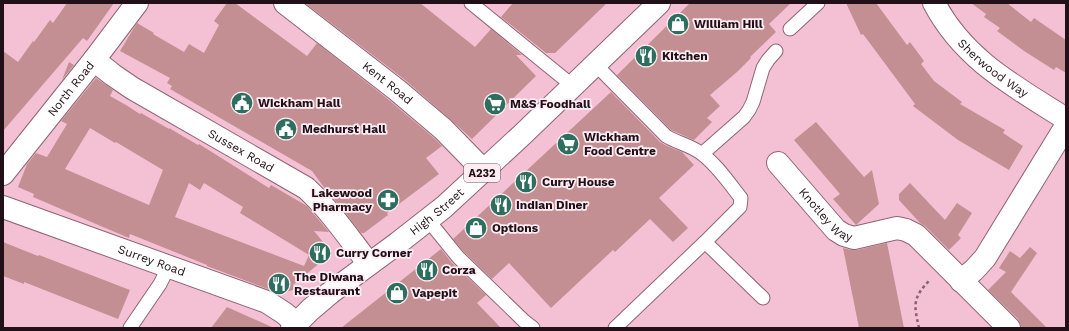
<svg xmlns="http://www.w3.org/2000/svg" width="1069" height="331" font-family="'Work Sans',sans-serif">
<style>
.building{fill:#c38f92;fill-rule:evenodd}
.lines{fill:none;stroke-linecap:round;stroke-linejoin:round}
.service-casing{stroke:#906374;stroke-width:15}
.minor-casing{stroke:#906374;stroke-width:24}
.trunk-casing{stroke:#906374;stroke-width:24}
.path{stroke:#83626e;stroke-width:2.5;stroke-dasharray:3 3;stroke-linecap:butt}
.service{stroke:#fff;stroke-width:13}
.minor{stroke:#fff;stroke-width:22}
.trunk{stroke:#fff;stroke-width:22}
.labels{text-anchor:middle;stroke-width:3.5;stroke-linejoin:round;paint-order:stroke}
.shield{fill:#fdedf3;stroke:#635259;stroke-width:1}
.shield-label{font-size:11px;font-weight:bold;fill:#211017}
.poi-label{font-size:12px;font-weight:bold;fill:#211017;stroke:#fdedf3;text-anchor:start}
.street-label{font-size:12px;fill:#211017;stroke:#fdedf3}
</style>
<rect width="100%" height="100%" fill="#f4c1d4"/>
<path class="building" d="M67,3H114L87,41L83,38L3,131V51L18,62L33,41L34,42L50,20L53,23Z
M227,3H235L307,56L317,43L389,100L434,138L442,146L426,158L439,174L387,213L388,215L364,233H361L341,207L326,190L312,171L170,89L172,86L167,83L170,78L120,51L132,31L137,23L154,33L153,34L184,52L189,44L204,53L219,25L214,21Z
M305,3H420L475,47L491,29L522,55H516L536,76L472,139L451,120L405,80Z
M513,3H607L555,53H546L501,17Z
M690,3H791L769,24L776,32L750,57L751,58L737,72L710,95L720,106L707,118L712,122L694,140L671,130L617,75Z
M846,3H876L907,45L910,42L924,61L921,64L934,81L962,102L960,104L1005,130L1003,133L1023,146L1009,170L958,140L913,106L915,104L863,34L861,35Z
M971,3H1007L1031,22L1034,18L1066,40V73L1056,67L1054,70L1024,51L997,31L1000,28L984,17L986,14Z
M69,62L74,65L62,80Z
M96,78L113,90L110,96L126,105L140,114L141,113L169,129V128L198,145L199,144L269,188L271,185L307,206L329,232L314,231L332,253L293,285L297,289L281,293L276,292L207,266V265L130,234L129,238L103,227L33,197L34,194L18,187L27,164L36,153L47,157L67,124L61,121ZM90,128L115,143L116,142L163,170L149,205L65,169ZM189,183L200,190L204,183L243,207L240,213L309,255L304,266L175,217Z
M611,92L660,142L667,146L682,152L694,165L659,198L688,228L673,242L650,219L615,252L613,250L551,308L509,263L492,279L464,252L453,239Z
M816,122L864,177L872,170L879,204L856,225L833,199L840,194L794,140Z
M910,183L945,220L957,203L972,213L958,235L961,238L949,250L925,226L920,223L899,200V194Z
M3,242L38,256L39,255L130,290L118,319L24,282V284L3,276Z
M887,243L904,328H859L843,248L851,250H857Z
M1030,247L1037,253L1011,292L1047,328H1022L1018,319L988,290L1006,272L999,268L1010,251L1020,258Z
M441,249L452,263L486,295L477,303L501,328H341Z
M227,307L274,328H211Z"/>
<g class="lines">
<g class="service-casing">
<path id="service" d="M471,3L573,86
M790,29L818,3
M596,65L666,136C677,143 691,145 702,154C717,165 729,183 741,198L740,207L705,242
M702,154L744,117L749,110L753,102L763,68L768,60L776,51
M428,220L458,257L524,321L533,328
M130,328L160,284L169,266
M615,328L705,242L763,298"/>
</g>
<g class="minor-casing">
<g id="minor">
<path id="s1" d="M285,3L397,90L443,129L484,171"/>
<path id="s2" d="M934,3C964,60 1014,86 1066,119"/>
<path id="s3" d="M94,60L113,75L132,88L306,188C330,210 349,238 369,264"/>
<path id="s4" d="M778,163L836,230L844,235L854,238L897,228L906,230L916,235L1009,328"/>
<path id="s5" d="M3,174L94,60L137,3"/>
<path id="s6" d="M3,207L267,302L284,313L296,323"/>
<path d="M961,281L974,270L985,258L1066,126"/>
</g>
</g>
<g class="trunk-casing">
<g id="trunk">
<path id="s7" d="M292,328L310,310L330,293L398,243L444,207L523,134L659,3"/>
</g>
</g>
<path class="path" d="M919,328C914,305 912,298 930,280"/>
<use href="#service" class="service"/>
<use href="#minor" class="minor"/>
<use href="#trunk" class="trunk"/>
</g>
<defs>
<g id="shop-disc" transform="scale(1.15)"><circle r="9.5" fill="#2d6e5e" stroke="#fdedf3"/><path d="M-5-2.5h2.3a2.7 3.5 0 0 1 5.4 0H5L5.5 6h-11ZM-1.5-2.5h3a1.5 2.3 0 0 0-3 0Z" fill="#fff"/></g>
<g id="restaurant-disc" transform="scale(1.15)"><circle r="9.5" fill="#2d6e5e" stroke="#fdedf3"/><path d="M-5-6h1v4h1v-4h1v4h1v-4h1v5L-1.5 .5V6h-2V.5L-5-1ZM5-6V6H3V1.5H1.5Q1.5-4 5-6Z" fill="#fff"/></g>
<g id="civic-disc" transform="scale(1.15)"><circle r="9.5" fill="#2d6e5e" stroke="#fdedf3"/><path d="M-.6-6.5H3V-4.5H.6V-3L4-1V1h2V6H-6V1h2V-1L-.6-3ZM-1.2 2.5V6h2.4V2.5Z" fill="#fff"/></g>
<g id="supermarket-disc" transform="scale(1.15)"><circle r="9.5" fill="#2d6e5e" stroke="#fdedf3"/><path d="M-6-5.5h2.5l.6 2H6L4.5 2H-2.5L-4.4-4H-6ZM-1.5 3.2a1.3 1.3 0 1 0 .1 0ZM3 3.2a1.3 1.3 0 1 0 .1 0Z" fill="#fff"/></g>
<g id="pharmacy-disc" transform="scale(1.15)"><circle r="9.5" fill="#2d6e5e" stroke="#fdedf3"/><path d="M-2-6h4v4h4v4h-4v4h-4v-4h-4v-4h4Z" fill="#fff"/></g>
</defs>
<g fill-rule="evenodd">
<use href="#shop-disc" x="678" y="24"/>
<use href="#restaurant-disc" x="646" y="56"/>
<use href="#civic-disc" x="242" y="103"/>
<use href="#supermarket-disc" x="495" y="104"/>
<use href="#civic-disc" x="286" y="129"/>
<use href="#supermarket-disc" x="568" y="144"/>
<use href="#restaurant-disc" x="526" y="182"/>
<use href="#pharmacy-disc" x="388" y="200"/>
<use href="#restaurant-disc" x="501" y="205"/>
<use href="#shop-disc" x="476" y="228"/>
<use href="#restaurant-disc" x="320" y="253"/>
<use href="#restaurant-disc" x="427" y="270"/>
<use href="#restaurant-disc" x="279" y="284"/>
<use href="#shop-disc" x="397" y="293"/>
</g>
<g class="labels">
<rect class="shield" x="464" y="164" width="36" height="18" rx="3"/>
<g class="shield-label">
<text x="482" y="177">A232</text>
</g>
<g class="poi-label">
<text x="694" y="28">William Hill</text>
<text x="662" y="60">Kitchen</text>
<text x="258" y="107">Wickham Hall</text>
<text x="510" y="108">M&amp;S Foodhall</text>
<text x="302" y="133">Medhurst Hall</text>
<text x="584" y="141">Wickham<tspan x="584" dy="14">Food Centre</tspan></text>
<text x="542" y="186">Curry House</text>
<text x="372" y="197" text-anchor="end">Lakewood<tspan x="372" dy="14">Pharmacy</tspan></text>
<text x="516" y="209">Indian Diner</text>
<text x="492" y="232">Options</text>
<text x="336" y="257">Curry Corner</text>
<text x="442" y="274">Corza</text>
<text x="294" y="281">The Diwana<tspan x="294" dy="14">Restaurant</tspan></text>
<text x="412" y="297">Vapepit</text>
</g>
<g class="street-label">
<text dy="4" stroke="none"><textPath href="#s2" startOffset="89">Sherwood Way</textPath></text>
<text dy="4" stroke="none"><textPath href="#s1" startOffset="130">Kent Road</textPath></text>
<text dy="4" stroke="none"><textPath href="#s5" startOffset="109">North Road</textPath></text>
<text dy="4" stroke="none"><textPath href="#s3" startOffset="173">Sussex Road</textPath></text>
<text dy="4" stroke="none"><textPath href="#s4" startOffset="71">Knotley Way</textPath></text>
<text dy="4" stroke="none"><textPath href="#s7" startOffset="186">High Street</textPath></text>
<text dy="4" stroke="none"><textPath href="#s6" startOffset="158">Surrey Road</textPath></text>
</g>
</g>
<rect width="1069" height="331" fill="none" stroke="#211017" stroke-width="8"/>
</svg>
